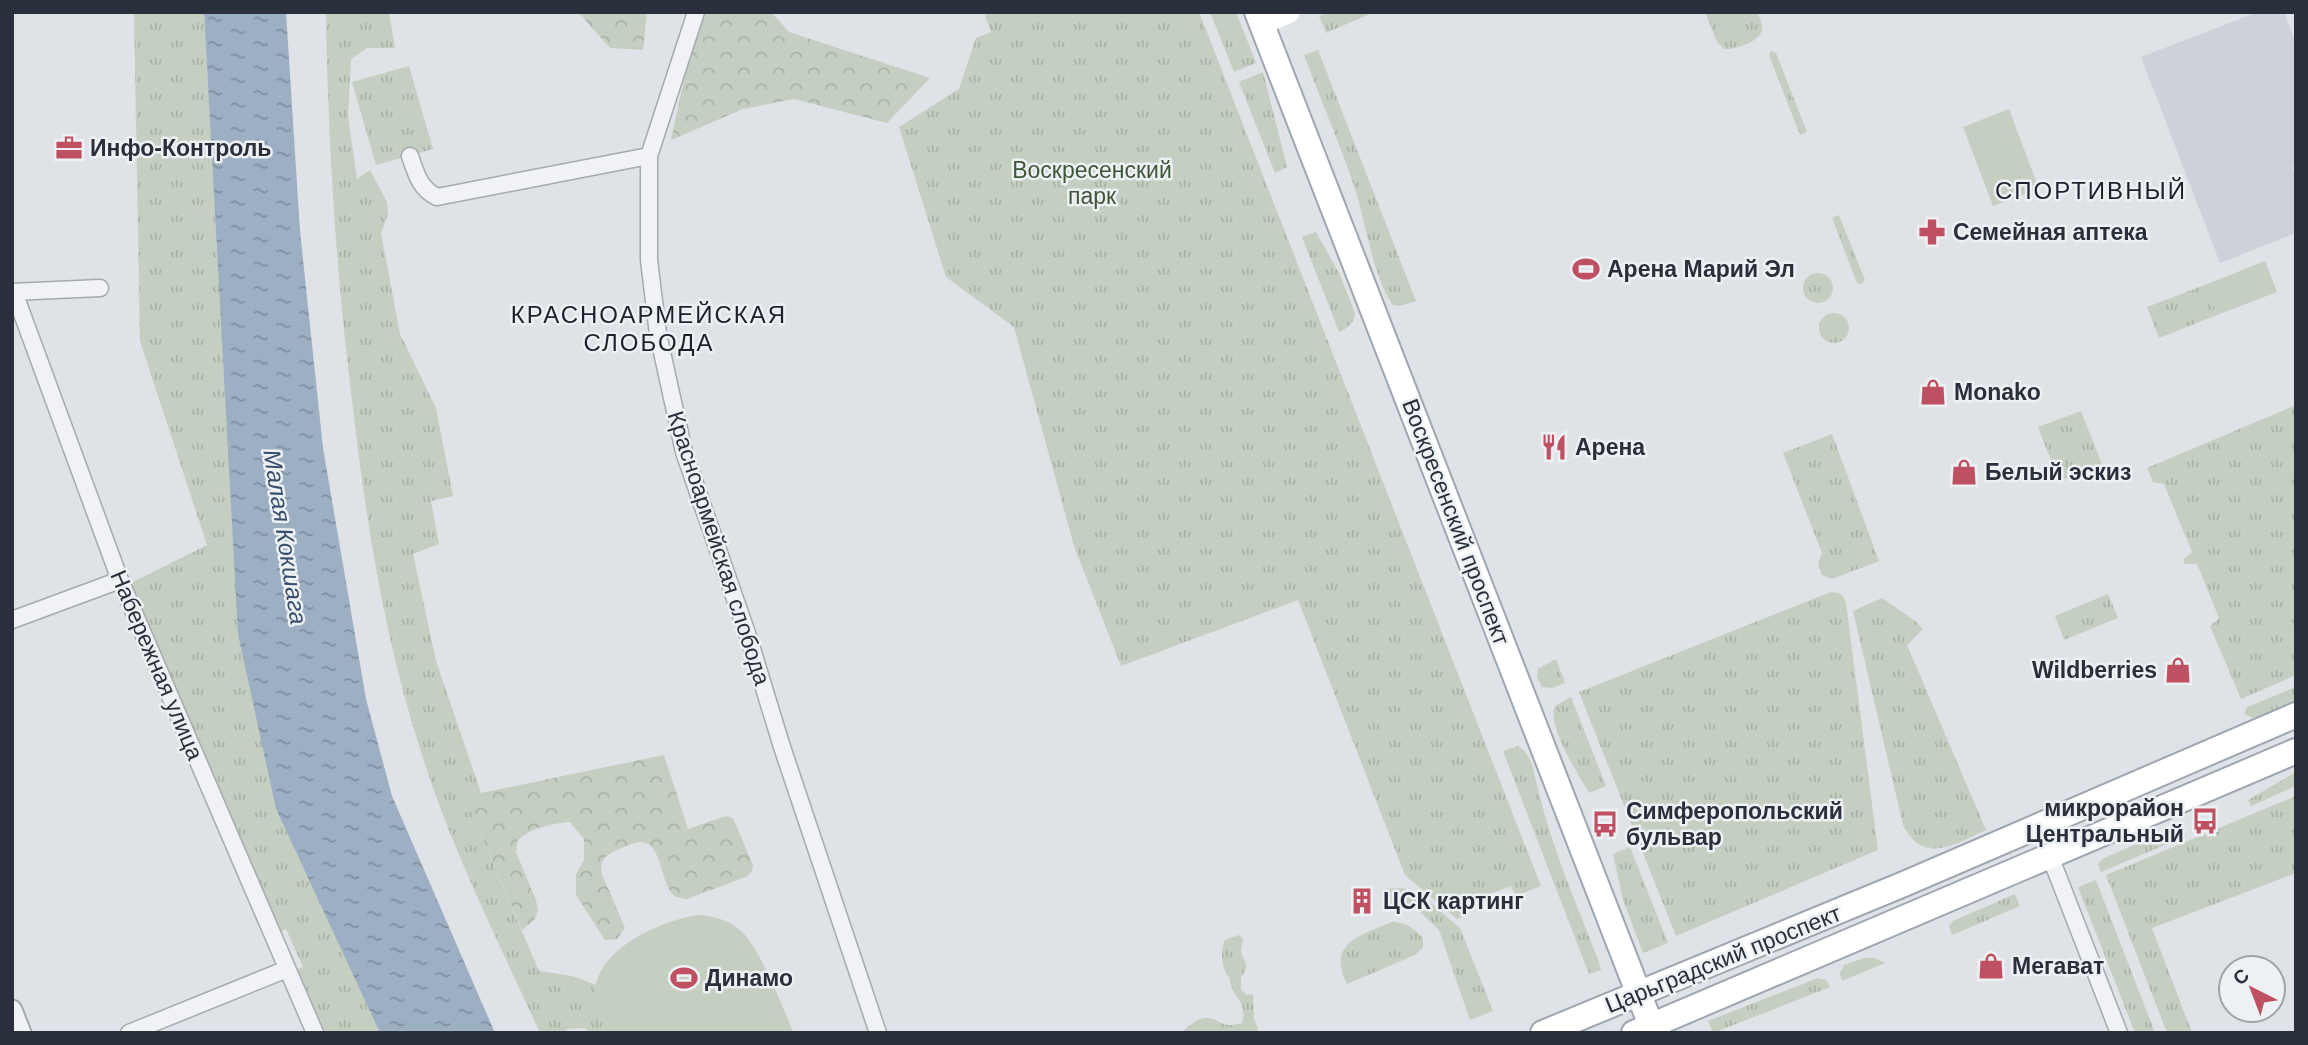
<svg xmlns="http://www.w3.org/2000/svg" width="2308" height="1045" font-family="Arial,sans-serif">
<style>
.built{fill:#cdd1d8}
.grass{fill:url(#grass-tufts)}
.forest{fill:url(#forest-crowns)}
.pitch{fill:#c4cfc1}
.water{fill:url(#water-ripples)}
.lines{fill:none;stroke-linecap:round;stroke-linejoin:round}
.minor-casing{stroke:#a5a9b0;stroke-width:19}
.tertiary-casing{stroke:#a5a9b0;stroke-width:23}
.primary-casing{stroke:#9fa6b1;stroke-width:28}
.minor{stroke:#f1f2f5;stroke-width:16}
.tertiary{stroke:#f1f2f5;stroke-width:19}
.secondary{stroke:#fff;stroke-width:23}
.primary{stroke:#fff;stroke-width:24}
.labels{text-anchor:middle;stroke-width:5;stroke-linejoin:round;paint-order:stroke}
.poi-label{font-size:23px;font-weight:bold;fill:#29303c;stroke:#eef1f4;text-anchor:start}
.park-label{font-size:23px;fill:#3e5638;stroke:#eef1f4}
.street-label{font-size:23px;fill:#29303c;stroke:#eef1f4}
.neighbourhood-label{font-size:24px;letter-spacing:2px;fill:#1c212d;stroke:#eef1f4}
.water-label{font-size:24px;font-style:italic;fill:#384f6b;stroke:#eef1f4}
</style>
<defs>
<pattern id="grass-tufts" width="24" height="20" patternUnits="userSpaceOnUse" patternTransform="scale(1.75)"><rect width="24" height="20" fill="#c4cfc1"/><path d="M3 7l-1-3M5 7V3M7 7l1-3M15 17l-1-3M17 17v-4M19 17l1-3" fill="none" stroke="#a8b2a7"/></pattern>
<pattern id="forest-crowns" width="20" height="18" patternUnits="userSpaceOnUse" patternTransform="scale(1.75)"><rect width="20" height="18" fill="#c4cfc1"/><path d="M2 6a3 3 0 1 1 6 0M12 15a3 3 0 1 1 6 0" fill="none" stroke="#a8b2a7"/></pattern>
<pattern id="water-ripples" width="26" height="14" patternUnits="userSpaceOnUse" patternTransform="scale(1.75)"><rect width="26" height="14" fill="#9dafc3"/><path d="M2 4q2-2 4 0t4 0M15 11q2-2 4 0t4 0" fill="none" stroke="#808fa0"/></pattern>
</defs>
<rect width="100%" height="100%" fill="#dfe2e6"/>
<path class="built" d="M2258,12H2284L2296,43V165L2292,167L2296,178V233L2220,263L2141,57Z"/>
<path class="grass" d="M134,12H204L224,371L276,809L380,1033H319L292,972L303,967L286,929L275,934L127,585L207,545L140,341Z
M326,12H389L395,48H367L351,59L348,116L357,179L370,170L387,202L388,214L381,233L400,334L436,408L453,496L431,501L439,544L413,554L436,661L481,793L470,803V809L539,971L572,976L596,985L599,1007L611,1033H591L584,1028L567,1029L565,1033H540C499,942 452,851 422,755C387,648 368,535 355,424C337,287 328,150 326,12Z
M986,12H1199L1541,886L1516,896L1511,886L1464,904L1468,914L1457,919L1405,875L1298,600L1121,666L1074,546L1014,327L946,277L899,127L959,89L976,38L991,32L985,16Z
M1210,12H1236L1256,63L1234,72Z
M1329,12H1369L1370,14L1326,33L1319,16Z
M1705,12H1757C1759,17 1763,24 1762,29C1761,42 1734,50 1724,49L1717,42Z
M1318,50L1416,301L1400,306L1393,305C1374,280 1366,224 1356,192C1341,146 1321,101 1304,55Z
M1771,51L1776,53L1807,132L1800,135L1769,55Z
M409,66L433,149L376,165L352,82Z
M1263,72L1287,167L1275,173L1239,82Z
M1839,215L1865,280L1862,284L1857,283L1832,218Z
M1316,232L1340,275L1355,313C1355,322 1347,329 1339,332L1302,237Z
M1803 288a15 15 0 1 1 30 0a15 15 0 1 1-30 0Z
M2205,285L2217,315L2159,338L2147,307Z
M1819 328a15 15 0 1 1 30 0a15 15 0 1 1-30 0Z
M2296,405V675L2241,699L2210,626L2219,618L2197,564H2185L2183,560L2192,552L2164,484L2153,482L2147,468Z
M2081,411L2102,464L2059,481L2038,427Z
M1832,434L1879,561L1832,579L1822,575L1818,563L1822,553L1783,453Z
M1831,592C1840,592 1843,595 1846,603L1878,850L1676,936L1579,692Z
M2108,594L2118,618L2064,640L2055,616Z
M1882,598L1915,621L1923,629L1907,645L1986,830C1955,844 1924,866 1903,825L1853,611Z
M1556,659L1565,683L1552,688L1542,687L1537,677L1538,669Z
M2296,687V703L2257,720L2244,714L2247,707Z
M1571,697L1606,786L1589,793C1579,775 1546,725 1555,706Z
M1518,746C1532,753 1534,775 1538,789C1552,849 1577,905 1599,962L1601,970L1589,974L1503,751Z
M2296,772V786L2251,806L2248,800Z
M2296,796V873L2152,928L2192,1033H2167L2106,875Z
M2183,829L2186,836L2101,872L2098,864L2104,858L2160,834Z
M1630,847L1668,943L1643,953L1623,900L1613,854Z
M2096,880L2155,1033H2135L2078,887Z
M1403,888L1425,898L1460,928L1493,1011L1470,1020L1439,930L1417,909L1409,905L1389,906L1384,889Z
M2015,894L2020,906L1952,935L1949,926L1953,921Z
M1392,922C1406,923 1413,927 1423,938V948L1415,955L1347,984C1326,943 1361,935 1392,922Z
M1239,935L1243,939C1243,943 1241,947 1241,951C1243,964 1252,963 1241,977V990L1247,995L1253,994L1254,1018L1259,1033H1180C1188,1028 1194,1020 1204,1018C1220,1017 1220,1030 1242,1023C1249,1001 1230,996 1230,979C1221,968 1220,953 1225,940Z
M1864,958H1875L1885,963L1842,981L1840,974L1844,965Z
M1818,978L1826,980L1830,987L1713,1033L1708,1021Z"/>
<path class="forest" d="M578,12H647L643,50L610,48Z
M704,12H771L789,32L930,78L887,123L794,99L743,109L671,140L691,47Z
M664,755L688,829L726,816L733,818L753,865L752,871L748,876L687,899C685,899 677,897 676,897C660,887 663,842 641,842C633,842 623,848 615,851C604,856 601,860 601,872L625,928L617,939L605,940L576,895V874L584,860V839L570,822C550,824 533,827 518,840L516,852L536,900L538,910L535,919L522,930L470,809V803L481,793Z"/>
<path class="pitch" d="M2009,109L2039,189L1993,206L1963,127Z
M2265,261L2277,292L2217,315L2205,285Z
M701,915C715,917 730,920 741,931C762,951 781,1005 794,1033H611C604,1018 594,1002 596,986C602,946 666,918 701,915Z"/>
<path class="water" d="M204,12H286L300,231L323,448L366,699L392,796L495,1033H380L276,809L238,634Z"/>
<g class="lines">
<g class="minor-casing">
<path id="minor" d="M696,12L649,156V260L658,334L684,452L749,639L782,747L878,1033
M410,156C416,173 419,188 437,197L649,156
M12,292L100,288
M14,292L120,580L315,1033
M12,620L120,580
M2050,856L2119,1033
M129,1033L287,969"/>
</g>
<g class="tertiary-casing">
<path id="tertiary" d="M12,1010L21,1033"/>
</g>
<g class="primary-casing">
<path id="primary" d="M1257,12L1654,1033
M1543,1033L1904,884L2296,715
M1634,1033L2296,751"/>
</g>
<use href="#minor" class="minor"/>
<use href="#tertiary" class="tertiary"/>
<path class="secondary" d="M1262,23L1288,12"/>
<use href="#primary" class="primary"/>
</g>
<defs>
<g id="office-bare" transform="scale(2.1)"><path d="M-6-3h4V-5.5h4V-3h4V5H-6ZM-1-4.5V-3h2v-1.5ZM-6 0V1H6V0Z" fill="#bf5061" stroke="#eef1f4" stroke-width="2.5" paint-order="stroke"/></g>
<g id="pharmacy-bare" transform="scale(2.1)"><path d="M-2-6h4v4h4v4h-4v4h-4v-4h-4v-4h4Z" fill="#bf5061" stroke="#eef1f4" stroke-width="2.5" paint-order="stroke"/></g>
<g id="stadium-bare" transform="scale(2.1)"><path d="M0-5a6.5 5 0 1 0 0 10a6.5 5 0 1 0 0-10ZM-3.5-1.8h7v3.6h-7Z" fill="#bf5061" stroke="#eef1f4" stroke-width="2.5" paint-order="stroke"/></g>
<g id="shop-bare" transform="scale(2.1)"><path d="M-5-2.5h2.3a2.7 3.5 0 0 1 5.4 0H5L5.5 6h-11ZM-1.5-2.5h3a1.5 2.3 0 0 0-3 0Z" fill="#bf5061" stroke="#eef1f4" stroke-width="2.5" paint-order="stroke"/></g>
<g id="restaurant-bare" transform="scale(2.1)"><path d="M-5-6h1v4h1v-4h1v4h1v-4h1v5L-1.5 .5V6h-2V.5L-5-1ZM5-6V6H3V1.5H1.5Q1.5-4 5-6Z" fill="#bf5061" stroke="#eef1f4" stroke-width="2.5" paint-order="stroke"/></g>
<g id="bus-bare" transform="scale(2.1)"><path d="M-5-6H5V4H4V6H2V4H-2V6H-4V4H-5ZM-3.5-4V0h7V-4ZM-3.5 1.2v1.5H-2V1.2ZM2 1.2v1.5H3.5V1.2Z" fill="#bf5061" stroke="#eef1f4" stroke-width="2.5" paint-order="stroke"/></g>
<g id="building-bare" transform="scale(2.1)"><path d="M-4-6H4V6H1V3H-1V6H-4ZM-2.5-4.3h1.7v1.8h-1.7ZM.8-4.3h1.7v1.8H.8ZM-2.5-1h1.7V.8h-1.7ZM.8-1h1.7V.8H.8Z" fill="#bf5061" stroke="#eef1f4" stroke-width="2.5" paint-order="stroke"/></g>
</defs>
<g fill-rule="evenodd">
<use href="#office-bare" x="69" y="148"/>
<use href="#pharmacy-bare" x="1932" y="232"/>
<use href="#stadium-bare" x="1586" y="269"/>
<use href="#shop-bare" x="1933" y="392"/>
<use href="#restaurant-bare" x="1554" y="447"/>
<use href="#shop-bare" x="1964" y="472"/>
<use href="#shop-bare" x="2178" y="670"/>
<use href="#bus-bare" x="2205" y="821"/>
<use href="#bus-bare" x="1605" y="824"/>
<use href="#building-bare" x="1362" y="901"/>
<use href="#shop-bare" x="1991" y="966"/>
<use href="#stadium-bare" x="684" y="978"/>
</g>
<g class="labels">
<g class="poi-label">
<text x="90" y="156">Инфо-Контроль</text>
<text x="1953" y="240">Семейная аптека</text>
<text x="1607" y="277">Арена Марий Эл</text>
<text x="1954" y="400">Monako</text>
<text x="1575" y="455">Арена</text>
<text x="1985" y="480">Белый эскиз</text>
<text x="2157" y="678" text-anchor="end">Wildberries</text>
<text x="2184" y="816" text-anchor="end">микрорайон<tspan x="2184" dy="26">Центральный</tspan></text>
<text x="1626" y="819">Симферопольский<tspan x="1626" dy="26">бульвар</tspan></text>
<text x="1383" y="909">ЦСК картинг</text>
<text x="2012" y="974">Мегават</text>
<text x="705" y="986">Динамо</text>
</g>
<g class="park-label">
<text x="1092" y="178">Воскресенский<tspan x="1092" dy="26">парк</tspan></text>
</g>
<g class="street-label">
<text transform="translate(1456 522) rotate(69)" y="8">Воскресенский проспект</text>
<text transform="translate(719 548) rotate(72)" y="8">Красноармейская слобода</text>
<text transform="translate(157 665) rotate(67)" y="8">Набережная улица</text>
<text transform="translate(1723 959) rotate(-22)" y="8">Царьградский проспект</text>
</g>
<g class="neighbourhood-label">
<text x="2091" y="199">СПОРТИВНЫЙ</text>
<text x="649" y="323">КРАСНОАРМЕЙСКАЯ<tspan x="649" dy="28">СЛОБОДА</tspan></text>
</g>
<g class="water-label">
<text transform="translate(285 537) rotate(81)" y="8">Малая Кокшага</text>
</g>
</g>
<rect width="2308" height="1045" fill="none" stroke="#29303c" stroke-width="28"/>
<g transform="translate(2252 989) rotate(318)"><circle r="33" fill="#eef1f4" stroke="#9fa4aa" stroke-width="2"/>
<path d="M0-5L12 26L0 18L-12 26Z" fill="#bf5061"/>
<text y="-10" font-size="19" font-weight="bold" text-anchor="middle" fill="#29303c">С</text>
</g>
</svg>
